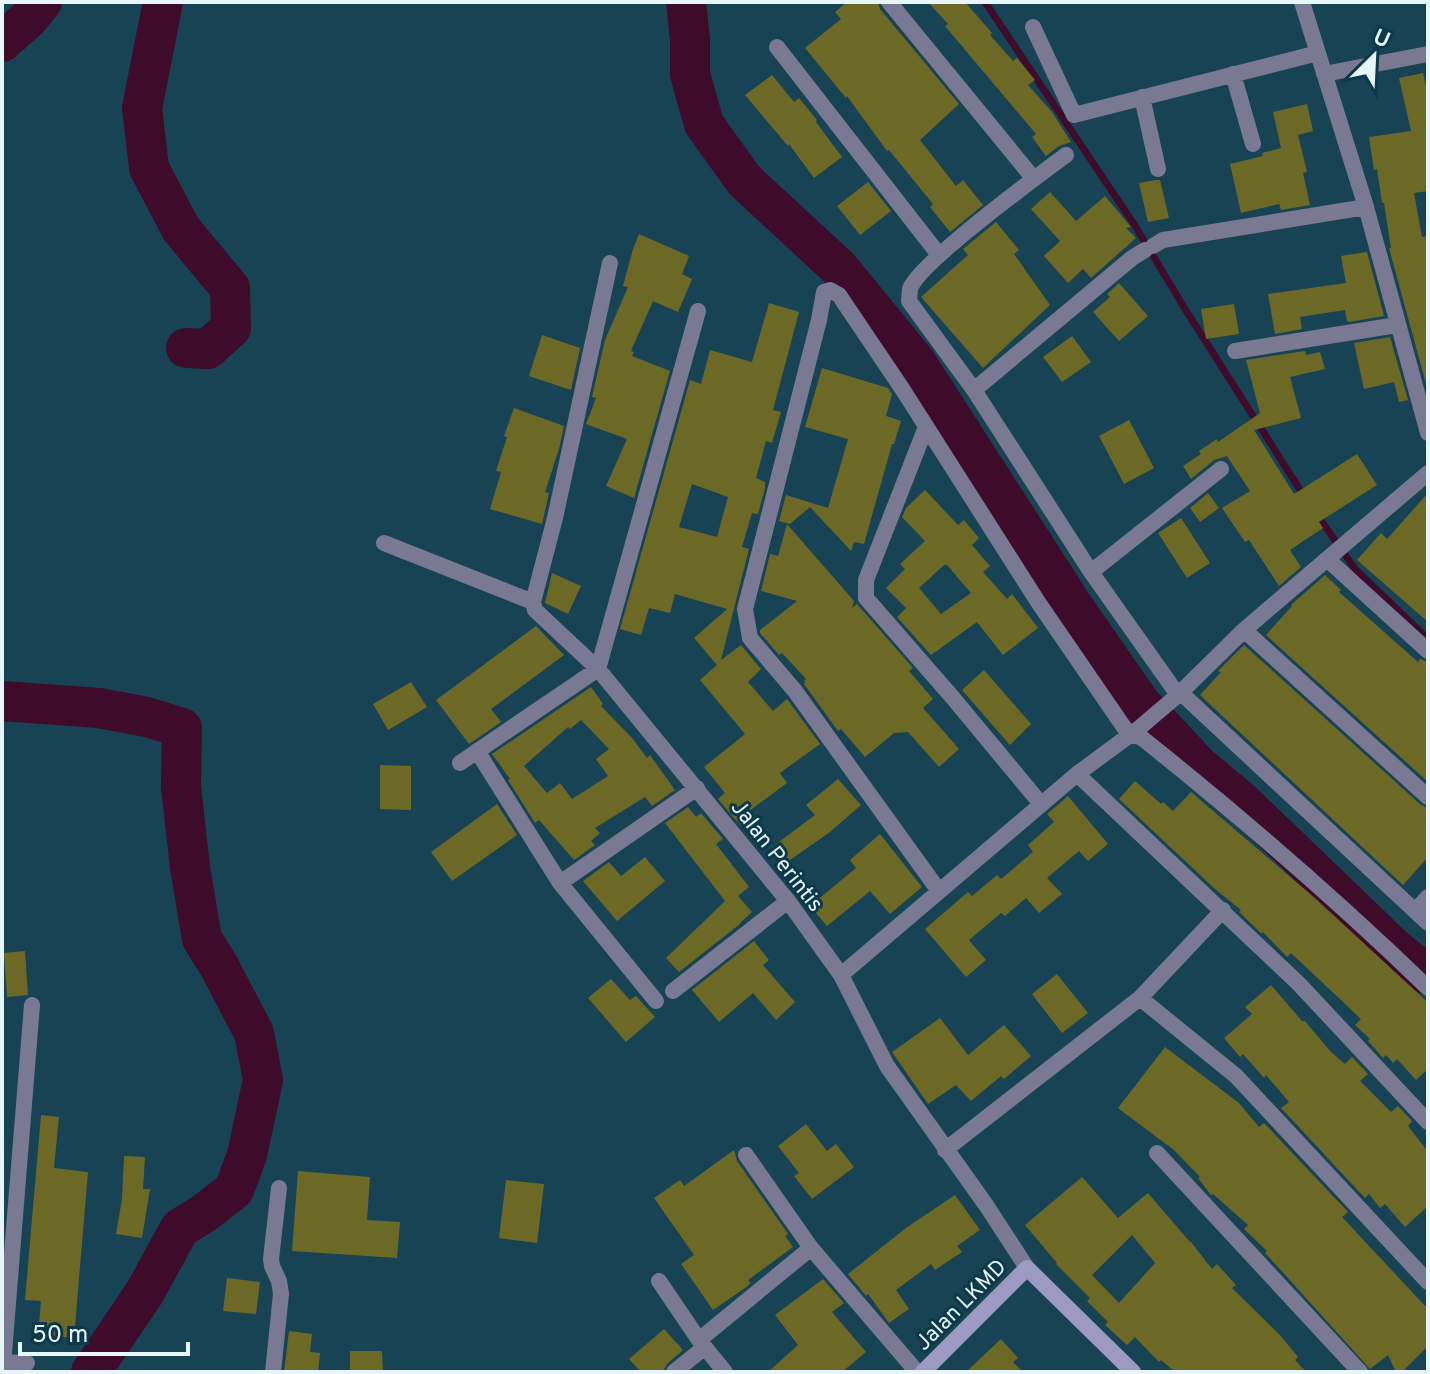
<svg xmlns="http://www.w3.org/2000/svg" width="1430" height="1374" font-family="Overpass,sans-serif">
<style>
.lines{fill:none;stroke-linecap:round;stroke-linejoin:round}
.stream{stroke:#3e0b2b;stroke-width:7}
.river{stroke:#3e0b2b;stroke-width:40}
.building{fill:#6c6927;fill-rule:evenodd}
.street{stroke:#7a7993;stroke-width:16}
.secondary{stroke:#9c9ac3;stroke-width:16}
.labels{text-anchor:middle;stroke-width:6;stroke-linejoin:round;paint-order:stroke}
.street-label{font-size:22px;fill:#e7f6fd;stroke:#0b3949}
</style>
<rect width="100%" height="100%" fill="#184354"/>
<g class="lines">
<path class="stream" d="M985,2L1134,224L1185,309L1304,496
M1318,516L1355,569L1428,639"/>
<path class="river" d="M163,2L142,108L149,168L181,229L230,288L231,328L208,349L186,348
M686,2L690,39V74L704,124L744,180L839,268L916,362L1075,609L1141,704L1198,765L1240,800L1395,949L1428,975
M2,42L28,19L42,2
M2,701L99,708L147,717L182,728L181,787L190,867L202,939L219,966L254,1033L263,1080L247,1155L234,1190L203,1214L180,1228L145,1292L91,1372"/>
</g>
<path class="building" d="M847,2H878L880,9L959,104L920,140L956,186L963,180L983,205L950,232L930,207L933,204L889,150L887,151L847,96L846,98L805,48L841,19L835,12Z
M928,2H965L992,33L990,35L1013,61L1017,58L1035,80L1028,85L1052,112L1071,142L1059,146L1046,156L1032,137L1036,134L945,26L948,24Z
M1423,73L1428,94V191L1414,193L1422,237L1428,236V391L1389,248H1391L1384,203H1382L1377,169L1374,170L1369,137L1411,131L1399,78Z
M772,75L794,102L799,98L817,120L816,122L842,157L814,178L789,144L788,146L745,95Z
M1307,104L1313,131L1298,135L1307,172L1303,173L1310,205L1281,210L1279,204L1241,213L1230,164L1263,156L1262,153L1281,148L1273,112Z
M1156,180H1160L1169,218L1148,222L1139,183Z
M868,182L891,211L860,235L837,206Z
M1050,192L1076,221L1105,196L1131,227L1126,228L1136,238L1091,278L1083,269L1068,283L1044,256L1060,241L1031,209Z
M996,222L1019,250L1014,254L1050,305L983,368L921,297L968,255L963,249Z
M639,234L689,256L682,274L692,279L678,312L653,301L631,351L634,352L632,356L670,371L634,498L606,486L627,439L586,424L596,398L592,397L605,340L628,287L623,286L633,249Z
M1367,252L1384,316L1349,322L1347,321L1345,310L1300,317L1302,329L1275,334L1268,294L1346,283L1341,256Z
M1119,283L1148,316L1119,341L1093,312L1110,297L1107,294Z
M769,303L799,312L773,410L781,412L772,443L766,441L756,478L765,482V488L758,514L752,513L742,547L749,549L721,660L741,645L761,669L748,682L773,711L787,699L820,744L780,773L787,783L745,814L748,818L740,825L718,799L725,793L704,767L745,734L700,680L717,665L694,638L727,609L675,594L670,613L649,608L641,635L620,629L690,380L701,384L710,350L752,362ZM692,484L728,497L717,537L679,527Z
M1234,304L1239,334L1206,339L1201,309Z
M542,335L580,348L571,390L529,376Z
M1072,336L1091,362L1062,382L1043,357Z
M1390,337L1408,400L1399,402L1394,382L1364,389L1354,343Z
M1305,351L1306,355L1320,352L1325,369L1290,377L1301,418L1254,430L1294,494L1357,454L1377,485L1319,522L1323,528L1290,550L1301,567L1279,586L1249,540L1245,542L1222,508L1250,491L1227,456L1214,460L1191,479L1183,466L1201,454L1199,451L1217,439L1218,442L1260,413L1246,360Z
M822,368L888,388L892,394L886,416L901,421L894,444H892L864,544L854,542L851,551L810,507L790,524L779,521L786,495L828,508L848,439L805,427Z
M514,408L564,426L559,449L545,492L549,493L542,524L490,509L501,472L496,471L507,437L504,436Z
M1129,420L1154,468L1124,484L1099,436Z
M925,490L958,525L964,520L979,538L972,545L990,566L983,572L1007,599L1012,594L1038,628L1003,655L977,622L931,655L897,617L906,608L886,588L905,569L900,564L925,541L902,517L906,508ZM944,565H947L971,593L941,614L919,588Z
M1208,493L1219,508L1200,522L1190,508Z
M1428,493V622L1357,560L1381,533L1387,539Z
M1181,518L1210,563L1187,578L1158,533Z
M787,524L854,601L852,608L857,604L913,668L909,671L933,699L923,708L959,749L939,767L908,732L894,733L865,757L841,729L838,731L804,684L805,683L804,681L806,679L782,653L779,655L760,633V630L797,601L761,591L770,554L778,556Z
M552,573L581,586L568,614L545,603Z
M1325,575L1341,590L1339,592L1418,662L1420,659L1428,662V782L1266,635L1292,606L1291,605Z
M536,626L564,655L491,709L501,722L469,744L436,700Z
M1244,645L1421,805L1428,808V857L1403,885L1200,695L1221,672L1218,671Z
M984,670L1031,724L1010,745L962,690Z
M411,682L427,707L388,730L373,704Z
M591,687L603,704L601,706L633,739L647,758L650,755L675,790L652,806L645,797L595,828L600,833L591,841L595,845L574,860L539,820L535,823L508,780L510,779L492,754ZM581,720L609,749L596,759L608,776L572,799L560,783L547,793L524,766L568,727L570,729Z
M380,765L411,766V810L380,809Z
M838,779L861,805L830,832L783,865L771,848L815,815L806,805Z
M1135,781L1161,804L1163,802L1173,811L1191,792L1316,899L1422,997L1428,1003V1069L1416,1080L1397,1059L1393,1063L1386,1055L1383,1058L1368,1041L1370,1039L1355,1025L1361,1019L1291,953L1287,957L1263,932L1262,934L1239,912L1241,910L1215,889L1119,799Z
M1068,796L1108,844L1088,861L1079,851L1047,878L1062,894L1039,913L1026,898L1005,916L1001,913L969,940L986,960L966,977L925,929L968,892L972,896L997,875L1001,879L1033,852L1028,845L1054,822L1047,814Z
M497,804L517,835L452,881L431,852Z
M688,807L696,817L701,813L723,839L716,844L749,887L738,896L752,912L740,923V924L679,972L666,958L725,901L665,823Z
M880,834L922,887L890,914L870,891L827,926L810,906L856,868L850,860Z
M645,857L665,881L617,921L583,881L609,862L621,876Z
M754,941L769,960L763,965L795,1002L776,1020L753,993L719,1022L692,990Z
M25,951L28,995L7,997L4,953Z
M1057,974L1088,1013L1062,1033L1032,994Z
M611,979L630,1000L636,996L655,1017L626,1042L588,998Z
M1271,985L1302,1021H1305L1331,1052L1345,1064L1352,1057L1368,1074L1360,1081L1391,1112L1398,1106L1412,1121L1408,1126L1428,1152V1206L1405,1227L1385,1204L1380,1208L1369,1194L1365,1198L1281,1108L1289,1102L1266,1075L1264,1078L1243,1054L1240,1057L1224,1038L1252,1014L1245,1007Z
M940,1018L968,1055L1004,1025L1031,1056L1004,1079L1001,1076L971,1101L956,1085L928,1104L892,1052Z
M1165,1047L1239,1103L1259,1127L1264,1123L1348,1212L1342,1217L1428,1309V1346L1402,1372H1396L1388,1355L1370,1369L1278,1267L1265,1253L1267,1251L1244,1229L1248,1225L1213,1194L1211,1195L1198,1178L1200,1177L1174,1150L1118,1108Z
M41,1115L59,1117L54,1168L88,1172L74,1338L38,1335L41,1301L25,1300Z
M806,1124L827,1151L836,1144L854,1167L812,1199L794,1176L799,1173L778,1146Z
M734,1150L737,1161L788,1234L785,1236L793,1247L748,1280L751,1283L745,1288L713,1310L681,1264L694,1255L654,1198L680,1180L684,1186Z
M124,1156L145,1157L143,1189H150L142,1238L116,1234L122,1199Z
M298,1171L370,1177L367,1220L400,1222L397,1258L292,1251Z
M1082,1177L1118,1218L1148,1193L1190,1242H1191L1212,1269L1217,1264L1236,1285L1232,1288L1279,1334L1298,1357L1295,1360L1306,1372H1175L1161,1360L1159,1362L1135,1337L1127,1345L1105,1325L1108,1322L1087,1301L1090,1298L1056,1264L1057,1263L1025,1225ZM1132,1235L1155,1263L1119,1303L1092,1275Z
M506,1180L544,1184L537,1243L499,1238Z
M955,1195L980,1230L957,1246L962,1252L935,1270L931,1264L896,1290L909,1309L889,1323L868,1294L866,1296L848,1274L906,1228Z
M227,1278L260,1282L256,1314L223,1311Z
M823,1279L844,1303L832,1312L866,1352L842,1372H768L798,1345L775,1315Z
M664,1329L683,1350L667,1364L663,1372H641L629,1359Z
M289,1331L312,1334L310,1352L320,1353L318,1372H284Z
M1001,1339L1018,1358L1013,1362L1023,1372H966Z
M350,1351H382L383,1372H350Z"/>
<g class="lines">
<path class="street" d="M889,2L1034,179
M1302,2L1366,207L1428,433
M1033,27L1074,115L1318,53
M777,47L939,255
M1233,74L1253,144
M1324,74L1428,54
M1142,97L1158,169
M1066,155C1039,175 918,264 910,289C910,289 909,300 909,301L974,390L1091,572L1178,695
M1153,246L1163,240L1366,207
M698,311L598,669L788,901L841,975L887,1066L986,1205L1027,1268
M1235,351L1397,325
M974,390L1132,258L1145,250
M926,427L866,580V598L953,698L1041,804
M384,543L533,602
M1327,559L1428,651
M1091,572L1221,469
M1244,630L1428,797
M1180,692L1428,923
M477,751L560,883L697,788
M460,763L598,669L535,610L533,602L555,518L610,263
M1077,774L1299,984L1428,1122
M560,883L656,1001
M939,891L795,691L750,638L745,609L819,320L824,292L830,290L839,295L903,390L1038,602L1130,736H1136L1142,738C1241,817 1337,900 1428,988
M1415,911L1428,897
M841,975L1077,774L1138,729L1178,695L1244,630L1428,473
M673,991L788,901
M1140,998L1236,1076L1428,1282
M945,1150L1140,998L1223,910
M1157,1153L1360,1372
M746,1155L811,1248L917,1372
M659,1281L699,1340L725,1372
M699,1340L811,1248
M2,1356L4,1353L32,1005
M2,1362L27,1363
M273,1372L281,1294L279,1281L272,1266L271,1259L279,1188
M674,1372L705,1347"/>
<path class="secondary" d="M923,1372L1027,1268L1133,1372"/>
</g>
<g class="labels">
<g class="street-label">
<text transform="translate(778 855) rotate(52)" y="8">Jalan Perintis</text>
<text transform="translate(960 1304) rotate(-45)" y="8">Jalan LKMD</text>
</g>
</g>
<rect width="1430" height="1374" fill="none" stroke="#e7f6fd" stroke-width="8"/>
<g transform="translate(1374 56) rotate(24)" stroke="#0b3949" stroke-width="6" paint-order="stroke">
<path d="M0-6L14 30L0 20L-14 30Z" fill="#e7f6fd"/>
<text y="-12" font-size="22" font-weight="bold" text-anchor="middle" fill="#e7f6fd">U</text>
</g>
<path d="M20 1342v12h168v-12" fill="none" stroke="#e7f6fd" stroke-width="4"/>
<text x="32" y="1342" font-size="24" fill="#e7f6fd" stroke="#0b3949" stroke-width="6" paint-order="stroke">50 m</text>
</svg>
